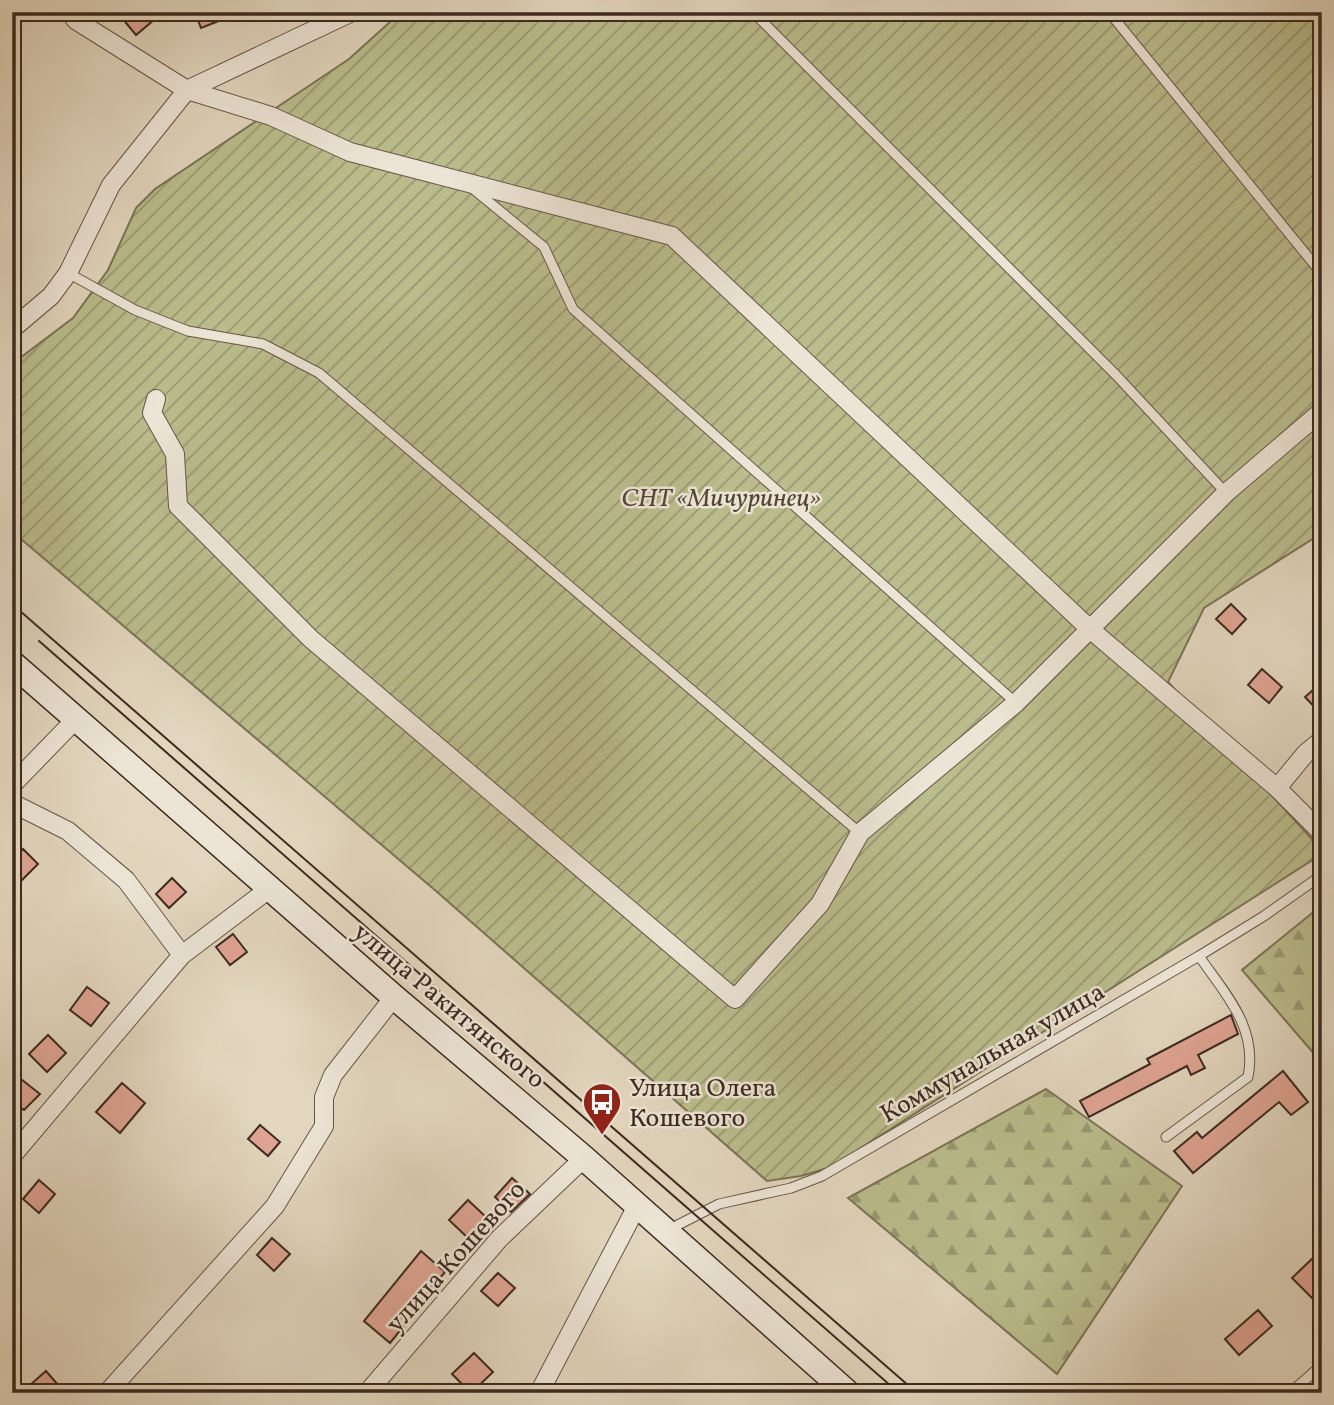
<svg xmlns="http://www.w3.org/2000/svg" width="1334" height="1405" font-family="Vollkorn,serif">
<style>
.forest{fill:url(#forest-firs);stroke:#7c7356;stroke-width:2}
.garden{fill:url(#garden-furrows);stroke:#7c7356;stroke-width:2}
.building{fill:#dfa493;stroke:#3d2a1f;stroke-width:2}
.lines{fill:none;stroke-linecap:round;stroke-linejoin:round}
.lane-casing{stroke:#665547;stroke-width:11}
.street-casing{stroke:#665547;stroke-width:20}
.secondary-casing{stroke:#3d2a1f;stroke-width:27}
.lane{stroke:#ece4d5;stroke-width:9}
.street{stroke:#ece4d5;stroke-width:18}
.secondary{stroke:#ece4d5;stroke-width:24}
.tram{stroke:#3d2a1f;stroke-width:2}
.labels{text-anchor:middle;stroke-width:5;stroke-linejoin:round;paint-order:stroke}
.park-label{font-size:26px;font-style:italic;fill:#564735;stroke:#ece4d5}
.street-label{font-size:26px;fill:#3d2a1f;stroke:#ece4d5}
.poi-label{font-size:26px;fill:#3d2a1f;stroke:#ece4d5;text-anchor:start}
</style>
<defs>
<pattern id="forest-firs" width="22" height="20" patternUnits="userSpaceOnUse" patternTransform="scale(1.75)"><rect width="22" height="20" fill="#babc8c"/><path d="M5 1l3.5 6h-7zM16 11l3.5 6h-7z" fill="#989972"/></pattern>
<pattern id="garden-furrows" width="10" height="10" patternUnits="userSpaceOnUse" patternTransform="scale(1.75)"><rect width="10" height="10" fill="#babc8c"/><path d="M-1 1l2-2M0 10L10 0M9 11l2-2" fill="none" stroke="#989972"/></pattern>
</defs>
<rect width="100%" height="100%" fill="#e2d6be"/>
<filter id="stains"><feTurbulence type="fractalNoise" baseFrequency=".00286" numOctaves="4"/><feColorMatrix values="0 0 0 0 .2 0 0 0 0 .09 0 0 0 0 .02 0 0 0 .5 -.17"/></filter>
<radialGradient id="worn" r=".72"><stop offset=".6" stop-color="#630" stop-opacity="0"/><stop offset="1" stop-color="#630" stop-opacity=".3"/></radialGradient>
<path class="forest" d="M1322,905V1063L1242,970Z
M1046,1089L1182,1186L1057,1374L848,1198Z"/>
<path class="garden" d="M401,12H1322V533L1204,608L1168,682L1322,850V854L831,1167L801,1176L767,1181L436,891L21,539L12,531V364L73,318L108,270L136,208L155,189L349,59Z"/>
<path class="building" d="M117,12H150L155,19L136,35Z
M195,12H239V13L201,28Z
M1231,604L1246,619L1232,634L1216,619Z
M1262,669L1282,687L1269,703L1248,685Z
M1322,682V715L1305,697Z
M23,849L38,864L22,880L12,870V861Z
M172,878L186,892L169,908L156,894Z
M233,934L247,952L230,965L216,947Z
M87,987L109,1003L91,1026L70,1010Z
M1231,1015L1238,1034L1198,1055L1205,1068L1191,1075L1187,1066L1089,1117L1080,1101L1150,1064L1147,1059Z
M48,1035L66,1053L47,1072L29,1054Z
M1283,1071L1308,1102L1291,1115L1279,1102L1193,1173L1174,1151L1197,1132L1202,1138Z
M12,1072L40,1094L24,1110L12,1101Z
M122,1083L145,1103L120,1133L96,1112Z
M260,1125L280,1142L268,1156L248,1139Z
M512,1178L530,1194L511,1212L495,1197Z
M39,1180L55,1194L39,1213L23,1199Z
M468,1200L487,1218L468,1238L449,1220Z
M272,1238L290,1254L274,1271L257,1255Z
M421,1251L445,1272L409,1314L412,1316L390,1343L364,1321Z
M1315,1256L1322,1263V1308L1292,1278Z
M498,1273L515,1288L498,1306L481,1291Z
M1258,1310L1272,1326L1239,1355L1225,1339Z
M474,1353L493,1372L471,1393L452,1374Z
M46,1371L65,1393H21Z"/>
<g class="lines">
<g class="lane-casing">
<path id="lane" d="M753,12L1116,375L1226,493
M1109,12L1322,274
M472,188L544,247L573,309L1016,703
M68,273L135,310L188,331L263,344L319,373L860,833
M1166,1137L1248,1077C1258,1027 1225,994 1199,956
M668,1230L719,1204L791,1188L822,1176L1199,956L1264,916L1322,875
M1290,1393L1322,1365"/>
</g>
<g class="street-casing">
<path id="street" d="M69,12L77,21L187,90L271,116L350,152L672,236L1091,630L1277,788L1322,833
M12,329L51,296L68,273L111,185L187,90L352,12
M156,399L152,413L175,454L178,506L311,639L735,999L820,904L860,833L1016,703L1226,493L1322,411
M12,785L76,719
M1277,788L1306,753L1322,740
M12,803L68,831L126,880L182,955
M12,1156L182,955L269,889
M107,1393L275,1206L324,1126V1097L333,1075L394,997
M367,1393L499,1239L584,1158
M539,1393L637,1206"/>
</g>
<g class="secondary-casing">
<path id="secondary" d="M12,663L394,997L584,1158L848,1393"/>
</g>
<use href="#lane" class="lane"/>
<use href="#street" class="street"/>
<use href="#secondary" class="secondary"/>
<path class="tram" d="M12,604L917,1393
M39,641L899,1393"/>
</g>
<defs>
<g id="bus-pin" transform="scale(2.0125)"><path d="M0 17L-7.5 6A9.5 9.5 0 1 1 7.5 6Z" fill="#8f2418" stroke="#ece4d5"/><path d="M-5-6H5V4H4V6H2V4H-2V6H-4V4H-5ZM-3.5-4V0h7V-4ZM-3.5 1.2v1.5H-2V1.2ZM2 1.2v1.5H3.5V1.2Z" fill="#fff"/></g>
</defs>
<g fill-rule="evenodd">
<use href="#bus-pin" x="602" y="1102"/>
</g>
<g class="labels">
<g class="park-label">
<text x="721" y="506">СНТ «Мичуринец»</text>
</g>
<g class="street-label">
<text transform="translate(450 1005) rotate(40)" y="9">улица Ракитянского</text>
<text transform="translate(992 1052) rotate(-30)" y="9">Коммунальная улица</text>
<text transform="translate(455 1256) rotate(-48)" y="9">улица Кошевого</text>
</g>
<g class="poi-label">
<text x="629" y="1096">Улица Олега<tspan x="629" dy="30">Кошевого</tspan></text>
</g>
</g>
<rect width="1334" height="1405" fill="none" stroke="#e2d6be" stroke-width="42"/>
<rect x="14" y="14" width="1306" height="1377" fill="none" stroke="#3d2a1f" stroke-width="3.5"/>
<rect x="21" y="21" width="1292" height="1363" fill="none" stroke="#3d2a1f" stroke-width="2"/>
<rect width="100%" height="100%" filter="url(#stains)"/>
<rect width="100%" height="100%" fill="url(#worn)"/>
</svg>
